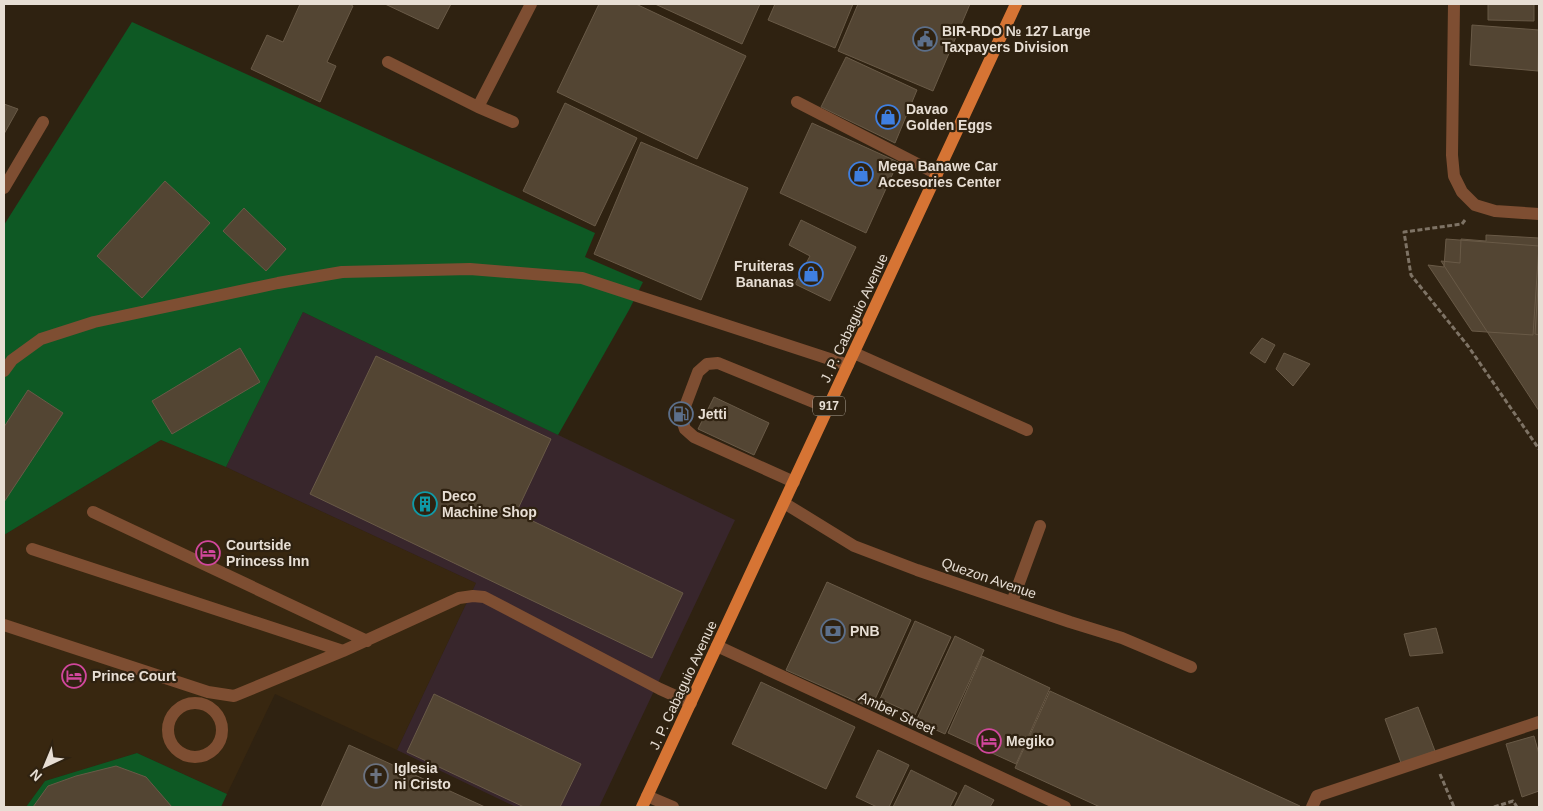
<svg xmlns="http://www.w3.org/2000/svg" width="1543" height="811" font-family="Helvetica,sans-serif">
<style>
.built{fill:#382710}
.industrial{fill:#38262c}
.forest{fill:#0e5924}
.building{fill:#534533;stroke:#695a47}
.lines{fill:none;stroke-linecap:round;stroke-linejoin:round}
.path{stroke:#7e7365;stroke-width:3;stroke-dasharray:5 2.5;stroke-linecap:butt}
.minor{stroke:#7e4e32;stroke-width:12}
.major{stroke:#d67434;stroke-width:12}
.labels{text-anchor:middle;stroke-width:4.5;stroke-linejoin:round;paint-order:stroke}
.shield{fill:#2f2211;stroke:#b0a69a;stroke-width:1}
.shield-label{font-size:12px;font-weight:bold;fill:#e7ded4}
.poi-label{font-size:14px;font-weight:bold;fill:#e7ded4;stroke:#2f2211;text-anchor:start}
.street-label{font-size:14px;fill:#e7ded4;stroke:#2f2211}
</style>
<rect width="100%" height="100%" fill="#2f2211"/>
<path class="built" d="M161,440L226,467L476,583L397,750L275,694L227,794L137,753L45,781L26,807H4V535Z"/>
<path class="industrial" d="M303,312L735,520L599,807H516L397,750L476,583L226,467Z"/>
<path class="forest" d="M132,22L595,233L585,257L643,282L629,310L558,435L303,312L226,467L161,440L4,535V225Z
M137,753L227,794L221,807H26L45,781Z"/>
<path class="building" d="M300,4H349L353,6L327,62L336,66L320,102L251,69L267,35L283,42Z
M385,4H451L438,29Z
M599,4H636L746,56L697,159L557,92Z
M655,4H760L742,44Z
M775,4H853L835,48L768,20Z
M858,4H970L933,91L838,51Z
M1488,4H1534V21L1488,20Z
M1472,25L1539,30L1538,71L1470,65Z
M846,57L917,90L895,143L821,107Z
M565,103L637,138L595,226L523,191Z
M4,104L18,109L4,134Z
M812,123L898,162L866,233L780,193Z
M641,142L748,188L701,300L594,254Z
M165,181L210,223L142,298L97,256Z
M244,208L286,249L266,271L223,231Z
M801,220L856,247L830,301L795,284L810,256L789,245Z
M1486,235L1539,238V411L1441,261L1460,263L1461,239L1486,241Z
M1446,239L1539,246L1533,335L1472,331L1428,265L1444,267Z
M1539,272V335L1535,334Z
M1262,338L1275,345L1265,363L1250,353Z
M240,348L260,382L172,434L152,401Z
M1284,353L1310,364L1293,386L1276,369Z
M376,356L551,439L516,513L683,593L652,658L310,494Z
M28,390L63,413L4,502V427Z
M714,397L769,423L754,455L698,429Z
M827,582L911,620L871,708L786,670Z
M915,621L951,637L915,715L880,699Z
M1436,628L1443,653L1410,656L1404,634Z
M955,636L984,650L945,734L916,721Z
M982,656L1050,688L1016,764L948,733Z
M761,682L855,727L826,789L732,744Z
M1050,691L1300,806L1299,807H1100L1015,768Z
M434,694L581,764L560,807H524L407,752Z
M1418,707L1435,751L1401,763L1385,719Z
M1534,736L1539,754V791L1522,797L1506,744Z
M349,745L485,807H321Z
M878,750L909,765L889,807H877L856,797Z
M116,766L146,777L172,807H33L48,786L76,776Z
M911,770L957,793L950,807H893Z
M965,785L994,800L990,807H954Z"/>
<g class="lines">
<path class="path" d="M1465,220L1462,224L1404,232L1411,275L1468,346L1539,449
M1440,774L1454,807
M1494,807L1513,801L1517,807"/>
<path class="minor" d="M1454,4L1452,155L1454,176L1462,192L1475,205L1495,211L1539,214
M388,62L478,107L513,122
M797,102L937,174
M478,107L531,4
M4,188L43,122
M854,353L1027,430
M4,371L12,360L41,339L94,322L278,283L342,272L470,269L582,278L848,365
M794,482L694,437L685,429L681,417L698,372L707,364L718,363L828,408
M784,503L854,546L917,570L1070,622L1122,638L1191,667
M93,512L367,641
M32,549L343,651
M1012,602L1040,526
M4,625L208,692L234,696L343,651L459,598L473,596L484,597L660,689L691,703
M717,646L1065,807
M168 730a27 27 0 1 1 54 0a27 27 0 1 1-54 0Z
M647,796L673,807
M1312,807L1317,796L1539,722"/>
<path class="major" d="M642,807L1016,4"/>
</g>
<defs>
<g id="civic-ring" transform="scale(1.25)"><circle r="9.5" fill="#2f2211" stroke="#5c6f8a" stroke-width="1.5"/><path d="M-.6-6.5H3V-4.5H.6V-3L4-1V1h2V6H-6V1h2V-1L-.6-3ZM-1.2 2.5V6h2.4V2.5Z" fill="#5c6f8a"/></g>
<g id="shop-ring" transform="scale(1.25)"><circle r="9.5" fill="#2f2211" stroke="#3f7fe0" stroke-width="1.5"/><path d="M-5-2.5h2.3a2.7 3.5 0 0 1 5.4 0H5L5.5 6h-11ZM-1.5-2.5h3a1.5 2.3 0 0 0-3 0Z" fill="#3f7fe0"/></g>
<g id="fuel-ring" transform="scale(1.25)"><circle r="9.5" fill="#2f2211" stroke="#5c6f8a" stroke-width="1.5"/><path d="M-5.5-6h7V0h2V4h1.3V-2.5L3-4.5l.8-.8L6-3V5H2.5V1h-1V6h-7ZM-4.2-4.7v3.2H.2V-4.7Z" fill="#5c6f8a"/></g>
<g id="building-ring" transform="scale(1.25)"><circle r="9.5" fill="#2f2211" stroke="#0f9aa8" stroke-width="1.5"/><path d="M-4-6H4V6H1V3H-1V6H-4ZM-2.5-4.3h1.7v1.8h-1.7ZM.8-4.3h1.7v1.8H.8ZM-2.5-1h1.7V.8h-1.7ZM.8-1h1.7V.8H.8Z" fill="#0f9aa8"/></g>
<g id="hotel-ring" transform="scale(1.25)"><circle r="9.5" fill="#2f2211" stroke="#d1479c" stroke-width="1.5"/><path d="M-6-4.5h1.5V1H6V5H4.5V3h-9V5H-6ZM-4 0a1.8 1.8 0 1 1 3.6 0ZM.5 0V-2.5h3Q6-2.5 6 0Z" fill="#d1479c"/></g>
<g id="bank-ring" transform="scale(1.25)"><circle r="9.5" fill="#2f2211" stroke="#5c6f8a" stroke-width="1.5"/><path d="M-6-4H6V4H-6ZM0-2.3a2.3 2.3 0 1 0 0 4.6a2.3 2.3 0 1 0 0-4.6Z" fill="#5c6f8a"/></g>
<g id="church-ring" transform="scale(1.25)"><circle r="9.5" fill="#2f2211" stroke="#6b7280" stroke-width="1.5"/><path d="M-1.2-6h2.4v3.5h3.3v2.4h-3.3V6h-2.4V-.1h-3.3v-2.4h3.3Z" fill="#6b7280"/></g>
</defs>
<g fill-rule="evenodd">
<use href="#civic-ring" x="925" y="39"/>
<use href="#shop-ring" x="888" y="117"/>
<use href="#shop-ring" x="861" y="174"/>
<use href="#shop-ring" x="811" y="274"/>
<use href="#fuel-ring" x="681" y="414"/>
<use href="#building-ring" x="425" y="504"/>
<use href="#hotel-ring" x="208" y="553"/>
<use href="#bank-ring" x="833" y="631"/>
<use href="#hotel-ring" x="74" y="676"/>
<use href="#hotel-ring" x="989" y="741"/>
<use href="#church-ring" x="376" y="776"/>
</g>
<g class="labels">
<rect class="shield" x="813" y="396.5" width="32" height="19" rx="4"/>
<g class="shield-label">
<text x="829" y="410">917</text>
</g>
<g class="poi-label">
<text x="942" y="36">BIR-RDO № 127 Large<tspan x="942" dy="16">Taxpayers Division</tspan></text>
<text x="906" y="114">Davao<tspan x="906" dy="16">Golden Eggs</tspan></text>
<text x="878" y="171">Mega Banawe Car<tspan x="878" dy="16">Accesories Center</tspan></text>
<text x="794" y="271" text-anchor="end">Fruiteras<tspan x="794" dy="16">Bananas</tspan></text>
<text x="698" y="419">Jetti</text>
<text x="442" y="501">Deco<tspan x="442" dy="16">Machine Shop</tspan></text>
<text x="226" y="550">Courtside<tspan x="226" dy="16">Princess Inn</tspan></text>
<text x="850" y="636">PNB</text>
<text x="92" y="681">Prince Court</text>
<text x="1006" y="746">Megiko</text>
<text x="394" y="773">Iglesia<tspan x="394" dy="16">ni Cristo</tspan></text>
</g>
<g class="street-label">
<text transform="translate(854 318) rotate(-65)" y="5">J. P. Cabaguio Avenue</text>
<text transform="translate(989 578) rotate(19)" y="5">Quezon Avenue</text>
<text transform="translate(683 685) rotate(-65)" y="5">J. P. Cabaguio Avenue</text>
<text transform="translate(897 713) rotate(25)" y="5">Amber Street</text>
</g>
</g>
<rect width="1543" height="811" fill="none" stroke="#e7ded4" stroke-width="10"/>
<g transform="translate(45 766) rotate(224)" stroke="#2f2211" stroke-width="4" paint-order="stroke">
<path d="M0-4L9 19L0 12L-9 19Z" fill="#e7ded4"/>
<text y="-8" font-size="14" font-weight="bold" text-anchor="middle" fill="#e7ded4">N</text>
</g>
</svg>
